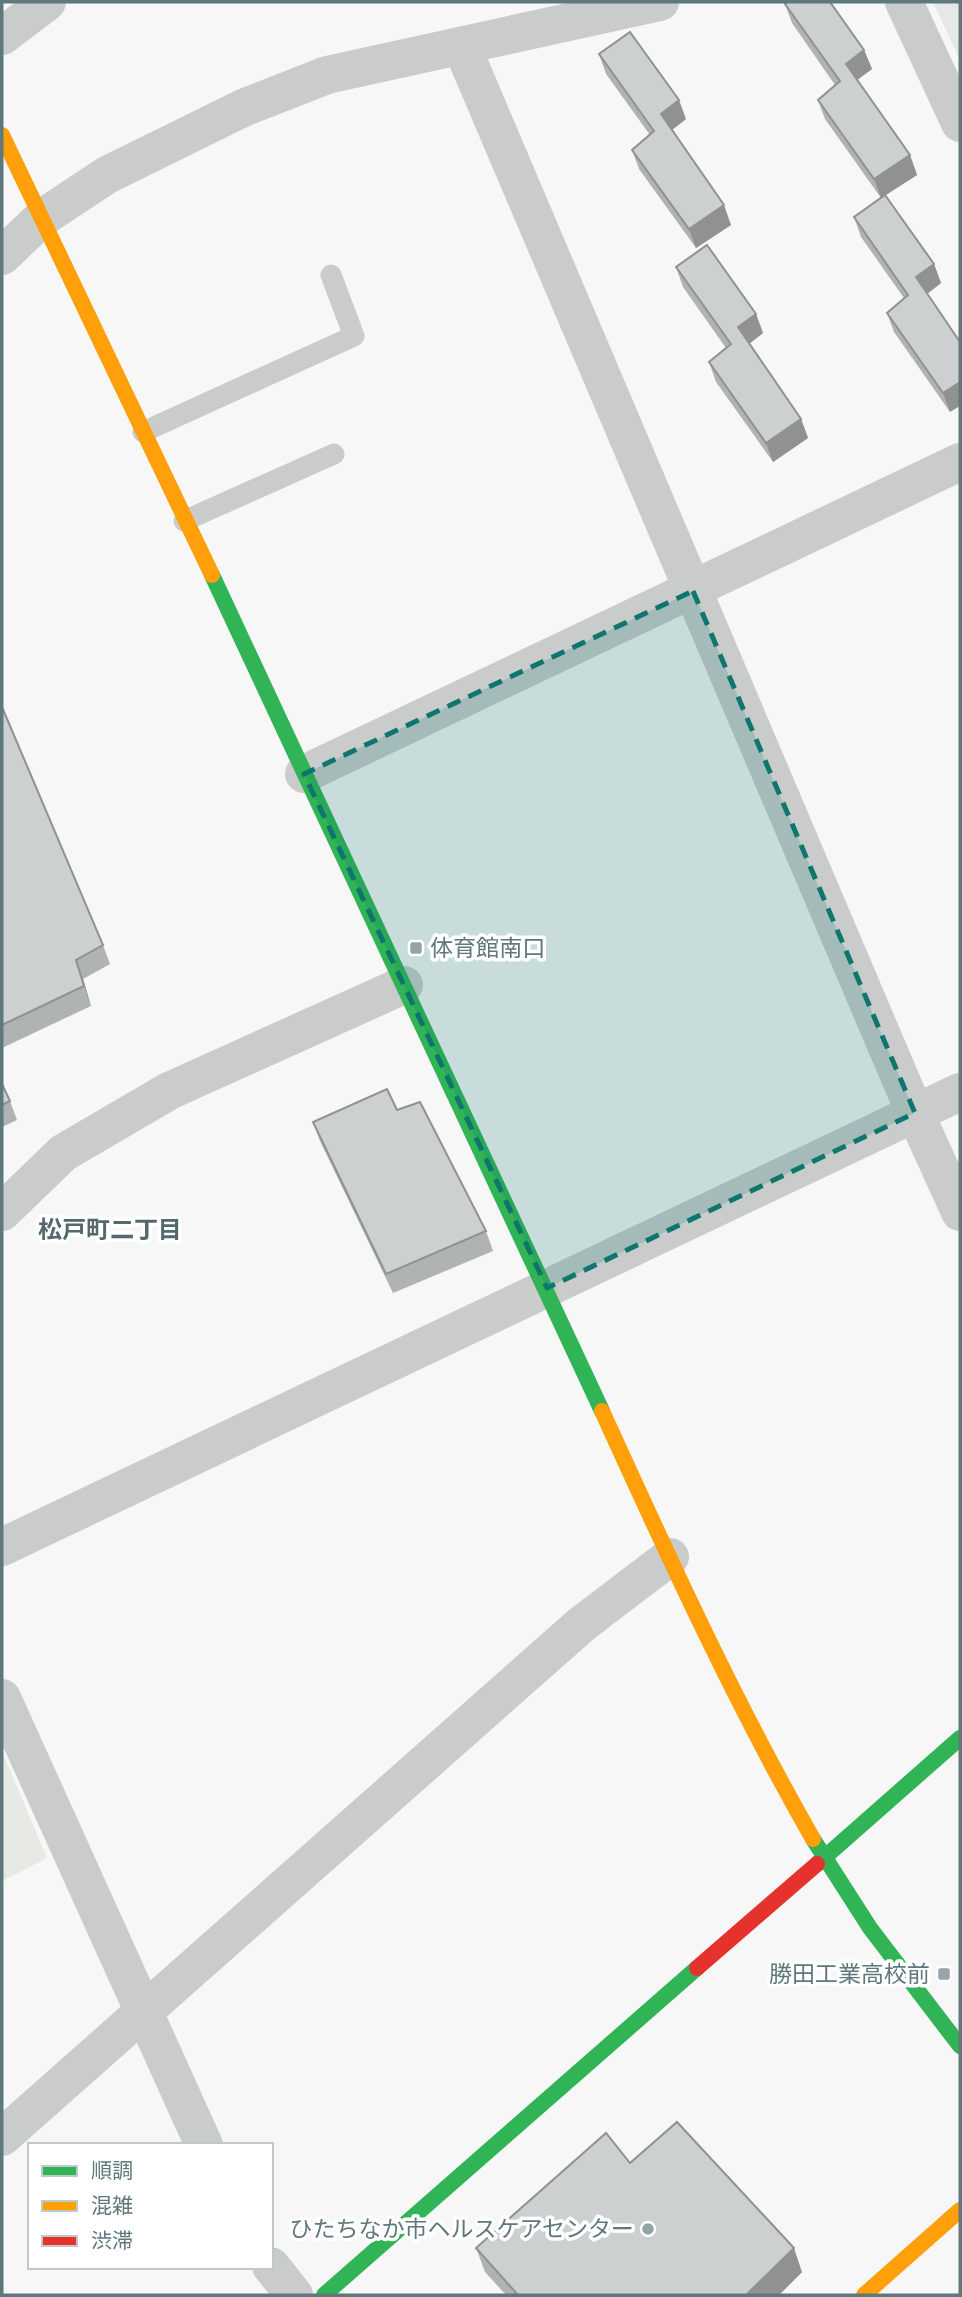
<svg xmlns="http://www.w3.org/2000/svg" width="962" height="2297" font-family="Roboto,'Noto Sans JP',sans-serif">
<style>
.built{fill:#e6e8e8}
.green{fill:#e7e9e4}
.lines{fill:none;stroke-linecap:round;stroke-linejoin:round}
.lane{stroke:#cacccc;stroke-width:21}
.street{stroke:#cacccc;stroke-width:38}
.fast{stroke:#30b455;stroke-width:16}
.slow{stroke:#ff9f0a;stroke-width:16}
.jam{stroke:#e5322d;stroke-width:16}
.wall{fill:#b0b3b3}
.shaded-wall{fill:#909292}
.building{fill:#cdd0d0;stroke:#909292;stroke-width:2}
.marked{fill:#0f766e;fill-opacity:0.2;stroke:#0f766e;stroke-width:5;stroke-dasharray:14 9;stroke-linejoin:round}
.poi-dot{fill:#94a4a7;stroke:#fff;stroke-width:2.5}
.labels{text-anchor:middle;stroke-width:7;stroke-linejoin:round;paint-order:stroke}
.poi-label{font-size:23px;fill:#5e787c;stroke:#fff;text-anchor:end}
.neighbourhood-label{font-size:24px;font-weight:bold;fill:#54696d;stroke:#fff}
</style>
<rect width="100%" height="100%" fill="#f7f7f7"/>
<path class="built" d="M933,2H960V60Z"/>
<path class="green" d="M2,1751L47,1858L2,1881Z"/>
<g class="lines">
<path class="lane" d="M143,432L354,336L331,275
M184,521L334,454"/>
<path class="street" d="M904,2L960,123
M2,36L47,2
M462,47L915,1113L960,1212
M2,256L42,218L107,175L243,108L327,75L660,2
M304,774L960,462
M2,1212L63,1153L169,1091L404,985
M2,1547L960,1092
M2,1698L204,2145
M2,2137L582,1624L670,1557
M271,2266L294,2295"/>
<path class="fast" d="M212,575L602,1411
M813,1839L870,1928L960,2046
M817,1864L960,1738
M324,2295L697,1968"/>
<path class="slow" d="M2,135L212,575
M602,1411C668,1556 734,1701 813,1839
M864,2295L960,2210"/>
<path class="jam" d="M697,1968L817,1864"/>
</g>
<path class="wall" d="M785,4L864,50L872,69L857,80L910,155L917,175L886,195L934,264L941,283L927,294L950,412L894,332L887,313L904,298L861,237L854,217L881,198L825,119L818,100L835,85L792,23Z
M599,54L686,119L672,130L731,225L696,248L639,169L632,150L650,135L606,74Z
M676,267L756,314L763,333L749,344L801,419L808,438L773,462L716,382L709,362L726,348L683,287Z
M2,707L103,945L110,964L83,979L91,1006L2,1048Z
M2,1084L10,1101L17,1120L2,1127Z
M397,1110L486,1231L493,1251L393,1293L320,1141L313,1122Z
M630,2163L802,2272L779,2295H506L485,2272L476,2248Z"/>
<path class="shaded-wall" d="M864,50L872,69L853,83L846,64Z
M679,100L686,119L668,133L661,114Z
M910,155L917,175L881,198L874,179Z
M724,205L731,225L696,248L689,229Z
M934,264L941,283L923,297L916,277Z
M756,314L763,333L745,347L738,327Z
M960,382V406L950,412L943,393Z
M801,419L808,438L773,462L766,443Z
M76,960L83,979L91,1006L84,986Z
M794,2248L802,2272L779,2295H746Z"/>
<path class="building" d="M788,2H830L864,50L846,64L910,155L874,179L818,100L840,81L785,4Z
M630,32L679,100L661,114L724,205L689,229L632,150L654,131L599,54Z
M885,195L934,264L916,277L960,342V382L943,393L887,313L908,295L854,217Z
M707,245L756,314L738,327L801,419L766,443L709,362L731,344L676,267Z
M2,707L103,945L76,960L84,986L2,1025Z
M2,1084L10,1101L2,1105Z
M387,1089L397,1110L420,1102L486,1231L386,1274L313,1122Z
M677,2122L794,2248L746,2295H518L476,2248L606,2133L630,2163Z"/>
<path class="marked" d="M693,591L915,1113L547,1288L304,774Z"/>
<g class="poi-dot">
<rect x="409" y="941" width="14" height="14" rx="3.5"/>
<rect x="937" y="1967" width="14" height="14" rx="3.5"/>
<circle cx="648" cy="2229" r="7"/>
</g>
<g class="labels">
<g class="poi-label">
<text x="430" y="956" text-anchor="start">体育館南口</text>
<text x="930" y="1982">勝田工業高校前</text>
<text x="634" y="2237">ひたちなか市ヘルスケアセンター</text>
</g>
<g class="neighbourhood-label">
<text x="110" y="1238">松戸町二丁目</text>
</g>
</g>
<rect width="962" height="2297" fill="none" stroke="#5e787c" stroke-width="7"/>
<rect x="28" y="2143" width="245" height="126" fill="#ffffff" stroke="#bfc9cb" stroke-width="2"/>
<rect x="42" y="2166" width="35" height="10" fill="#30b455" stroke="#bfc9cb" stroke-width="2"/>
<text x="91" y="2178" font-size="21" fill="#5e787c">順調</text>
<rect x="42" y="2201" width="35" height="10" fill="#ff9f0a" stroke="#bfc9cb" stroke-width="2"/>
<text x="91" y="2213" font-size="21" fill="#5e787c">混雑</text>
<rect x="42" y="2236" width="35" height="10" fill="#e5322d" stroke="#bfc9cb" stroke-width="2"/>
<text x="91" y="2248" font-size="21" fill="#5e787c">渋滞</text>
</svg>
